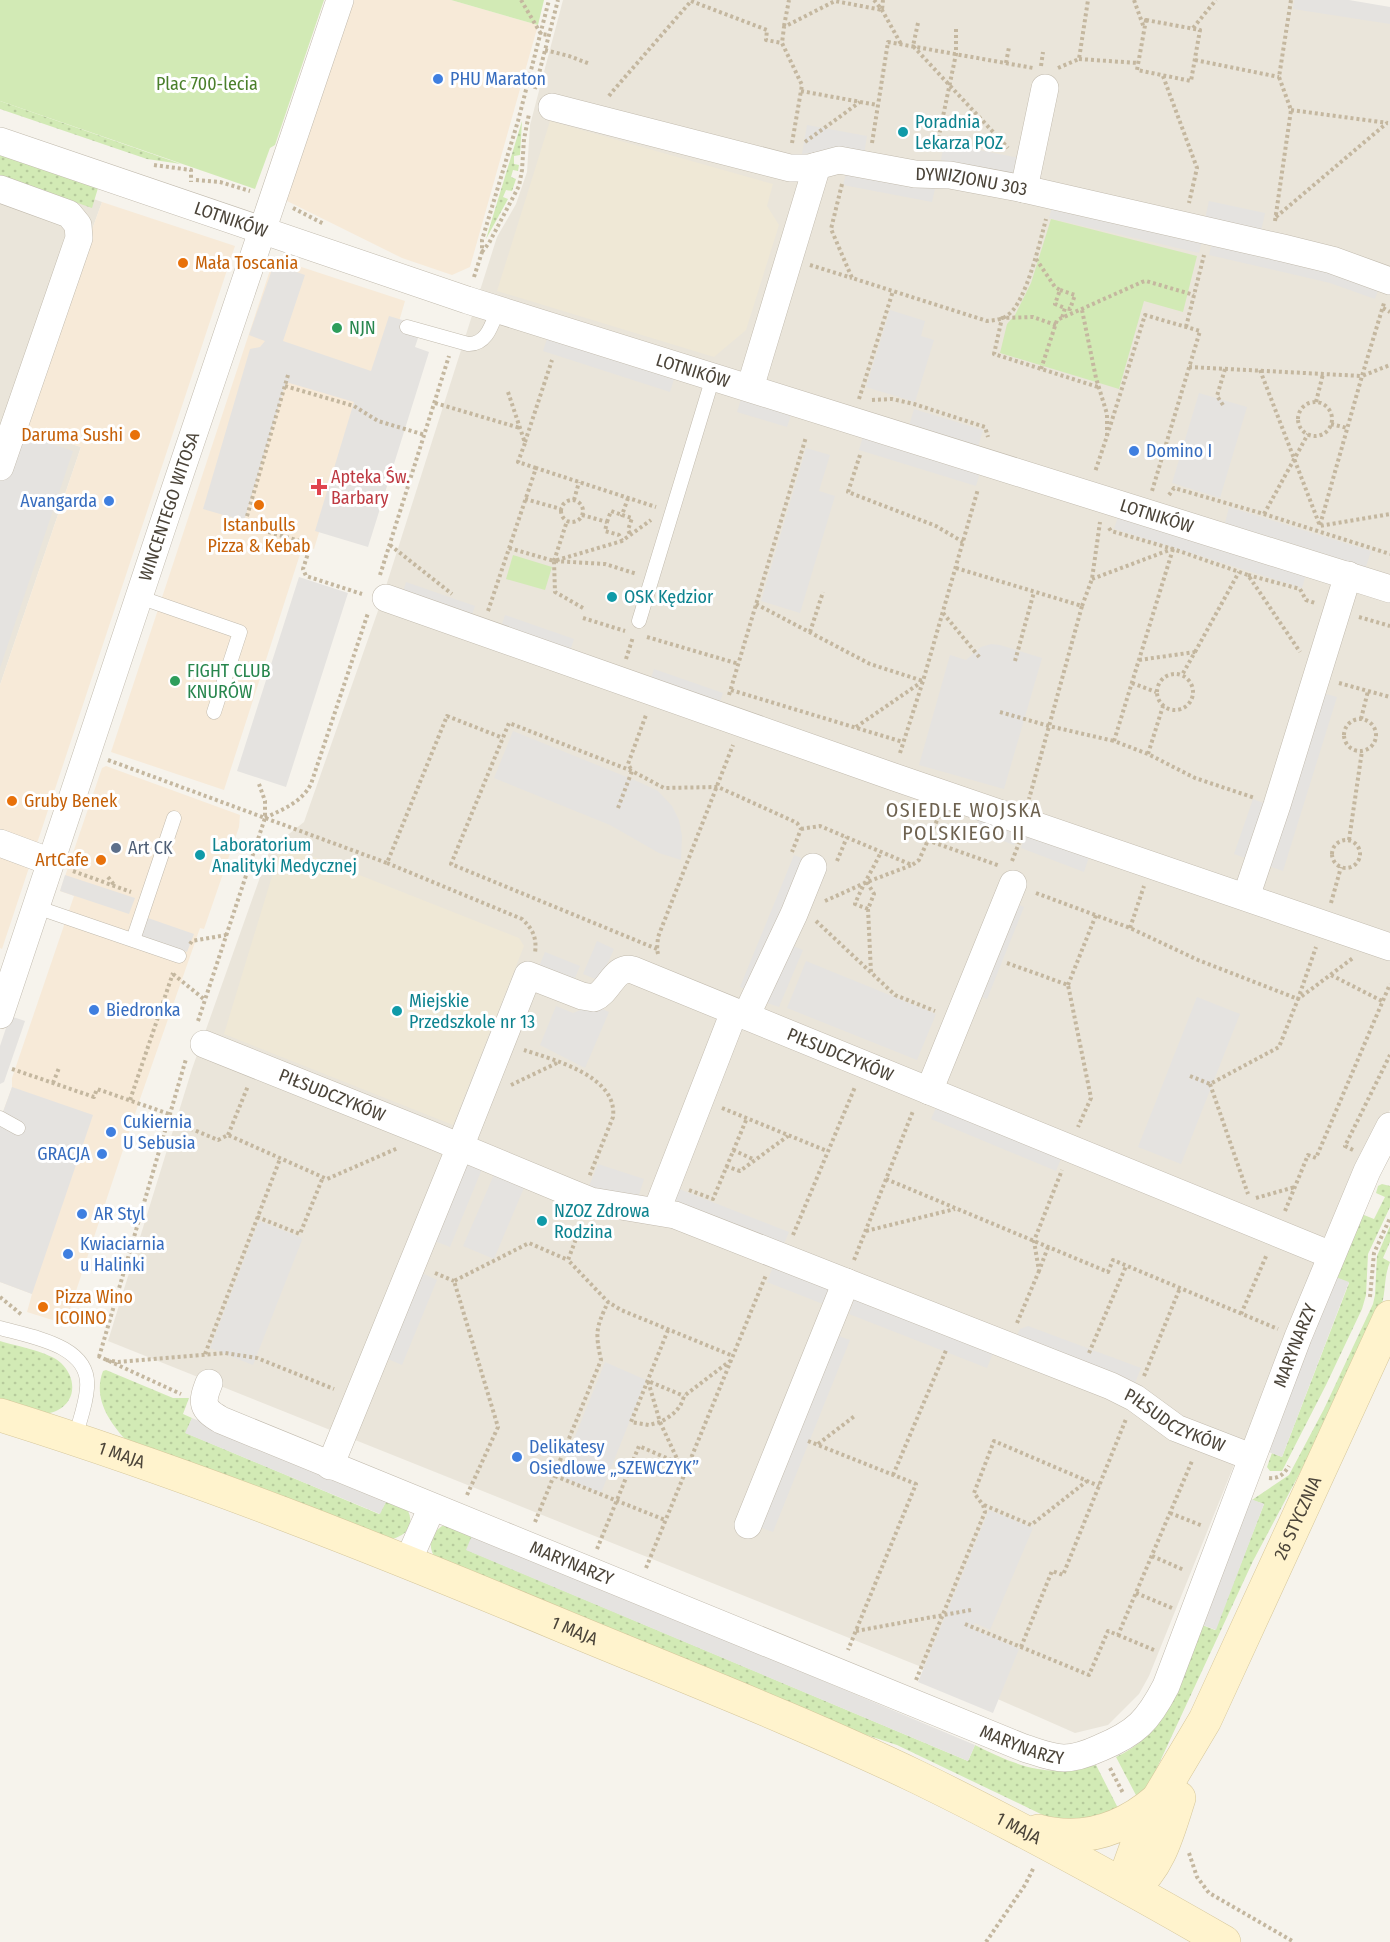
<svg xmlns="http://www.w3.org/2000/svg" width="1390" height="1942" font-family="'Fira Sans Condensed',sans-serif">
<style>
.residential{fill:#eae5da}
.commercial{fill:#f7ead8}
.education{fill:#efe8d6}
.grass{fill:url(#grass-dots)}
.park{fill:#d2eab5}
.parking{fill:#e5e3e0}
.lines{fill:none;stroke-linecap:round;stroke-linejoin:round}
.lane-casing{stroke:#c2bbae;stroke-width:15}
.street-casing{stroke:#c2bbae;stroke-width:28}
.secondary-casing{stroke:#d6c79b;stroke-width:34}
.path{stroke:#c4b79f;stroke-width:4;stroke-dasharray:3 3;stroke-linecap:butt}
.lane{stroke:#fff;stroke-width:14}
.street{stroke:#fff;stroke-width:27}
.secondary{stroke:#fff3cd;stroke-width:33}
.shop-dot{fill:#3f7fe0;stroke:#fff;stroke-width:2}
.culture-dot{fill:#0f9aa8;stroke:#fff;stroke-width:2}
.food-dot{fill:#e8710a;stroke:#fff;stroke-width:2}
.leisure-dot{fill:#2e9e5b;stroke:#fff;stroke-width:2}
.health-dot{fill:#e0444e;stroke:#fff;stroke-width:2}
.service-dot{fill:#5c6f8a;stroke:#fff;stroke-width:2}
.labels{text-anchor:middle;stroke-width:6;stroke-linejoin:round;paint-order:stroke}
.shop-label{font-size:18px;fill:#366cbe;stroke:#fff;text-anchor:start}
.park-label{font-size:18px;fill:#4a7f2a;stroke:#fff}
.culture-label{font-size:18px;fill:#0d838f;stroke:#fff;text-anchor:start}
.street-label{font-size:18px;fill:#4b4439;stroke:#fff}
.food-label{font-size:18px;fill:#c56008;stroke:#fff;text-anchor:start}
.leisure-label{font-size:18px;fill:#27864d;stroke:#fff;text-anchor:start}
.health-label{font-size:18px;fill:#be3a42;stroke:#fff;text-anchor:start}
.service-label{font-size:18px;fill:#4e5e75;stroke:#fff;text-anchor:start}
.neighbourhood-label{font-size:20px;letter-spacing:1.5px;fill:#6e6250;stroke:#fff}
</style>
<defs>
<pattern id="grass-dots" width="8" height="8" patternUnits="userSpaceOnUse" patternTransform="scale(1.5)"><rect width="8" height="8" fill="#d2eab5"/><path d="M2 2h.1M6 6h.1" fill="none" stroke="#b6ca9c" stroke-width="1.8" stroke-linecap="round"/></pattern>
</defs>
<rect width="100%" height="100%" fill="#f6f3ec"/>
<path class="residential" d="M563,0H1302L1390,14V1110L1335,1230L1236,1460L1149,1676L1139,1694L1108,1725L1075,1733L959,1682L108,1341L192,1069L270,849L304,822L380,605L497,237L516,204L527,172L530,125Z
M0,165L102,202L23,421L28,430L81,447L0,685Z"/>
<path class="commercial" d="M352,0H451L538,25L470,267L452,275L402,258L285,200Z
M102,202L235,246L2,949L0,948V685L81,447L28,430L23,421Z
M274,258L405,301L371,417L355,413L314,549L303,545L224,790L111,752Z
M106,766L240,815L239,827L204,929L200,928L140,1099L65,1324L27,1312L32,1294L0,1282V1120L12,1087V1078L74,896L60,891L102,768Z"/>
<path class="education" d="M550,121L773,184L767,206L779,225L746,330L714,357L497,291Z
M291,848L519,938L524,946L453,1125L224,1034L280,850Z"/>
<path class="grass" d="M0,101L181,164L147,159L0,109Z
M522,121L520,155L514,156V164L519,165L518,171L513,170L511,177L516,179L512,191L506,190L503,197L508,199L486,239Z
M0,155L98,188L92,208L0,176Z
M1382,1184L1390,1186V1207L1368,1254L1366,1295L1362,1309L1326,1385L1282,1471H1270L1267,1467L1272,1453L1282,1457L1349,1283L1333,1276L1359,1213L1374,1219L1385,1197L1376,1193L1378,1186Z
M1390,1226V1242L1383,1258L1390,1262C1384,1276 1386,1289 1382,1304L1330,1416L1253,1561L1150,1783L1138,1799L1116,1757C1138,1747 1153,1732 1166,1713L1200,1624L1215,1630L1264,1504L1252,1500L1289,1475L1324,1409L1373,1304L1375,1295L1377,1256Z
M0,1341C16,1346 50,1352 61,1363C76,1377 77,1400 58,1410C54,1412 49,1414 44,1413C30,1412 14,1404 0,1399Z
M106,1370L173,1398H189L183,1414L192,1418L186,1433L379,1514L388,1498L407,1509C415,1524 408,1535 392,1539L125,1439C108,1420 93,1397 103,1371Z
M452,1525L473,1533L467,1550L968,1761L975,1745C1019,1767 1047,1778 1096,1765L1120,1812L1090,1823L1047,1817L897,1745L842,1727L436,1559C427,1547 430,1534 442,1526Z"/>
<path class="park" d="M0,0H324L275,145L270,148L255,189L0,101Z
M451,0H544L538,25Z
M1051,219L1197,256L1183,312L1144,301L1119,389L1000,353L1007,324L1015,315L1031,283Z
M513,555L552,567L545,590L506,579Z"/>
<path class="parking" d="M1294,0H1349L1390,7V24L1293,9Z
M807,125L867,136L864,154L821,152L802,154Z
M944,143L1019,158L1015,175L941,160Z
M847,169L937,180L932,202L843,185Z
M1054,201L1203,236L1199,253L1049,218Z
M1209,201L1265,213L1261,231L1205,219Z
M1213,238L1381,283L1375,299L1330,283L1209,255Z
M274,264L305,275L283,341L371,371L389,316L422,326L415,347L429,352L368,547L315,531L354,402L286,382L244,521L203,509L250,349L260,347L265,341L249,335Z
M890,310L925,321L921,336L934,340L915,402L866,387Z
M548,336L675,376L670,392L543,351Z
M1199,393L1247,407L1220,498L1172,483Z
M742,396L792,412L787,427L737,412Z
M914,409L983,430L978,447L909,426Z
M16,432L73,451L0,668V478Z
M864,433L981,470L976,486L859,450Z
M806,448L830,455L819,491L835,496L800,613L761,601Z
M1229,507L1371,551L1366,567L1225,523Z
M1119,513L1307,571L1302,588L1114,529Z
M299,577L348,593L286,787L237,771Z
M406,582L475,606L470,621L401,598Z
M505,615L574,639L569,654L500,630Z
M991,644L1000,645L1042,658L1004,789L919,765L950,655L966,660L981,647Z
M654,669L723,693L718,708L649,684Z
M1319,692L1337,697L1283,871L1266,865Z
M513,731L639,782L658,791L672,806L679,820L682,836L681,860L659,853L610,825L494,778Z
M1253,799L1269,805L1251,860L1234,854Z
M980,815L1020,830L1014,845L976,831Z
M1026,833L1090,854L1084,872L1021,848Z
M794,855L809,861L755,993L740,987Z
M65,875L135,898L129,914L60,891Z
M1008,900L1024,907L987,999L971,993Z
M145,917L194,934L187,952L139,935Z
M597,941L614,949L600,981L583,974Z
M788,944L803,950L779,1007L764,1002Z
M545,952L580,966L573,983L538,969Z
M806,961L936,1014L917,1060L787,1008Z
M1197,997L1240,1014L1181,1164L1138,1147Z
M593,1005L609,1012L585,1068L540,1045L556,1006L573,1013Z
M10,1016L25,1021L4,1082L0,1084V1046Z
M12,1087L93,1115L32,1294L0,1282V1120Z
M938,1103L1063,1154L1056,1171L931,1119Z
M464,1162L482,1169L450,1247L432,1240Z
M598,1164L644,1179L639,1195L605,1190L589,1186Z
M496,1170L526,1183L494,1259L463,1246Z
M674,1187L789,1232L783,1246L669,1202Z
M259,1221L300,1237L302,1240L253,1365L210,1348Z
M774,1264L835,1289L828,1306L767,1282Z
M419,1272L437,1280L402,1365L383,1357Z
M1333,1276L1349,1282L1282,1457L1266,1451Z
M855,1297L994,1351L987,1368L849,1314Z
M1028,1326L1141,1368L1135,1383L1016,1337L1020,1329Z
M833,1334L850,1340L773,1532L757,1526Z
M605,1362L646,1380L601,1493L559,1476Z
M192,1418L388,1498L380,1514L185,1433Z
M1248,1498L1264,1504L1216,1630L1200,1624Z
M989,1510L1033,1528L990,1630L975,1623L973,1629L1019,1649L993,1713L918,1682Z
M473,1533L975,1745L968,1761L466,1550Z"/>
<g class="lines">
<g class="lane-casing">
<path id="lane" d="M407,327L468,344C487,345 492,324 498,309
M139,597L240,632L214,712
M639,621L713,377
M36,907L179,956
M133,940L174,818
M0,1118L18,1128
M0,1328C31,1337 91,1345 87,1388C86,1405 79,1422 75,1438"/>
</g>
<g class="street-casing">
<g id="street">
<path id="s1" d="M552,107L790,168H809L839,160L915,174L950,175L1024,189L1283,248L1332,260L1390,281"/>
<path id="s2" d="M0,141L467,300L1390,589"/>
<path d="M0,189L69,214L78,225L79,238L0,467"/>
<path d="M1024,189L1045,88"/>
<path d="M750,388L817,166"/>
<path d="M386,598L894,777L1390,947"/>
<path d="M0,843L51,862"/>
<path d="M1246,897L1277,805L1348,575"/>
<path id="s3" d="M0,1015C113,677 224,337 340,0"/>
<path d="M746,1016L794,914L813,867"/>
<path id="s4" d="M204,1044L429,1134L571,1193L591,1201L675,1215L1111,1386L1135,1398L1176,1428L1251,1457"/>
<path d="M929,1091L1013,884"/>
<path d="M657,1210L734,1012"/>
<path id="s5" d="M209,1383C201,1403 202,1409 221,1420L1024,1748C1037,1752 1050,1758 1064,1758C1076,1758 1089,1753 1100,1748C1136,1733 1148,1721 1166,1686L1298,1337L1367,1171L1390,1126"/>
<path id="s6" d="M330,1466L460,1147L528,975L582,996L594,998C610,991 614,965 633,970L1331,1255"/>
<path d="M748,1525L846,1282"/>
<path d="M408,1561L432,1507"/>
</g>
</g>
<g class="secondary-casing">
<g id="secondary">
<path id="s7" d="M0,1415C192,1475 379,1549 565,1627C683,1676 802,1722 917,1777C1022,1828 1123,1884 1224,1942"/>
<path d="M1038,1831C1083,1843 1122,1830 1157,1800"/>
<path id="s8" d="M1132,1889L1128,1877L1129,1867L1139,1839L1158,1799L1205,1720L1390,1317"/>
<path d="M1132,1889C1160,1866 1168,1832 1179,1798"/>
</g>
</g>
<path class="path" d="M521,0L541,34L549,35
M874,0L882,10L901,44
M1134,0L1144,28
M691,1L767,30L766,40L782,43
M1146,20L1200,30L1191,81L1137,70Z
M918,23L913,46L1008,148
M784,26L789,0
M1193,28L1216,0
M545,50L569,56L590,64
M1079,59L1138,63
M1195,60L1279,77
M1006,63L1009,47
M1041,66L1043,52
M1058,68L1079,59L1088,0
M1163,76L1197,168L1189,203
M535,89L558,0
M801,91L877,105
M609,96L612,92L692,0
M1291,110L1388,123
M805,142L860,102
M792,143L802,85L782,43L784,27L835,1L882,10L883,0
M872,143L888,42L1033,68
M936,150L956,54V29
M154,165L191,170V182
M196,180L220,182L250,191
M842,184L831,229L852,278L987,321C995,320 1002,320 1009,314C1026,301 1040,242 1046,219
M293,208L324,224
M1276,217L1387,123
M1275,221L1291,110L1279,77L1291,0
M482,252L489,243L519,186L522,170L524,139L529,114
M1036,259L1055,287L1060,290L1055,304L1065,308L1062,318
M810,265L852,278
M474,277L482,252V240L518,121L549,0
M1060,290L1075,295L1070,309L1065,308
M1383,308L1390,312
M1082,310L1096,378L1107,414V436L1095,472
M1056,325L1033,317L1002,318L994,354L1098,387
M1186,327L1204,255
M1189,367L1362,376L1384,303
M1041,369L1057,320L1142,282L1146,281L1194,295
M1260,370L1320,526L1390,514
M288,375L245,523L247,526L307,543L310,547L303,569L306,576L362,594
M285,386L354,406L378,421L425,435
M508,392L525,443L518,462L536,468
M859,399L893,291
M872,400L892,399L914,404L985,427L988,437
M1316,402L1323,374
M1298 419a17 17 0 1 1 34 0a17 17 0 1 1-34 0Z
M435,403L520,428
M1223,405L1217,396L1225,369
M1331,424L1347,428
M1107,436L1145,315L1200,331L1152,491
M525,442L552,360
M860,455L848,492L936,526L963,542
M1169,495L1174,488L1264,514L1390,554
M628,498L622,515L632,518L628,530L631,536
M525,499L561,509
M574,500L579,482
M561 511a11 11 0 1 1 22 0a11 11 0 1 1-22 0Z
M1264,514L1308,434
M582,515L607,522L605,531L619,535L622,541
M607,522L611,511L622,515
M1320,525L1362,376L1390,365
M1109,528L1111,531L1173,549L1248,575L1300,652
M390,545L452,594
M509,548L554,561L605,564L637,574
M1173,549L1114,741L1148,754L1195,778L1255,798
M554,561L567,521
M956,568L1082,606L1029,799
M380,575L449,356
M1248,575L1300,589L1306,600L1315,603
M1092,579L1172,549
M756,604L870,664L923,681
M1082,606L1092,579L1100,522
M583,608L555,592L554,561L622,541L651,520
M488,611L536,468L656,507
M943,613L980,658
M1359,617L1390,626
M583,618L625,631
M810,632L823,592
M647,637L739,664
M1195,652L1239,572
M626,659L633,637
M1139,660L1195,652L1182,675
M1015,661L1034,592
M1157 692a18 18 0 1 1 36 0a18 18 0 1 1-36 0Z
M1132,683L1156,692
M1339,683L1390,697
M731,690L903,742
M729,695L806,437
M1000,712L1049,726L1114,741
M1344 735a16 16 0 1 1 32 0a16 16 0 1 1-32 0Z
M1361,719L1368,691
M856,727L923,681
M900,753L923,681L978,489
M1148,754L1163,706
M108,760L387,863L447,716L503,738
M618,808L632,771L628,764L646,715
M265,818C283,809 301,803 311,784L368,613
M801,829L820,826L912,865L919,860L939,816
M927,840L1000,866
M1349,840L1362,751
M1332 854a14 14 0 1 1 28 0a14 14 0 1 1-28 0Z
M837,861L847,837
M1012,861L1019,843
M387,863L522,919C533,929 537,938 535,953
M73,871L131,892
M108,877L115,886
M867,882L874,894L868,909L871,973
M1036,893L1130,928L1198,960L1298,999L1316,947
M825,901L867,882L912,865
M1331,903L1341,867
M868,909L855,904C862,886 873,869 881,852
M816,921L895,995L935,1011
M1130,928L1144,886
M190,944L192,941L226,935
M657,949L451,864L509,723L632,771L664,788L718,787L793,821L797,823L801,829L792,852
M658,954L657,949L658,937L733,745
M1007,963L1068,985L1091,1098L1078,1127
M173,974L205,1000
M1331,975L1382,1001
M1068,985L1096,915
M198,1021L265,818V801L259,784
M524,1050C554,1060 618,1076 613,1117L589,1177
M12,1069L94,1097L97,1089L169,1114L175,1122L218,1140L228,1135L327,1179L398,1148
M1190,1076L1210,1084L1279,1047L1298,999L1353,958
M53,1083L59,1068
M1210,1084L1248,1194
M511,1085L559,1062
M130,1100L173,973
M722,1108L827,1151
M228,1135L248,1086
M733,1150L755,1160
M1353,1150L1345,1146L1390,1055
M726,1166L740,1171L788,1136
M886,1179L1108,1272L1113,1260L1278,1329
M689,1190L713,1199L747,1118
M1256,1198L1295,1187
M1285,1211L1308,1155L1316,1158L1390,984
M257,1217L300,1234L323,1177
M582,1223L568,1260L608,1302L621,1310L733,1356
M866,1231L955,1209
M793,1235L855,1087
M1048,1247L1039,1271L1034,1241L1062,1170
M854,1260L913,1111
M435,1273L454,1281
M0,1297L22,1315
M1370,1297L1374,1253L1390,1218
M1241,1314L1267,1254
M1017,1323L1039,1271
M668,1330L631,1422L649,1425L660,1422L648,1381L684,1396
M1089,1353L1126,1266
M205,1354L280,1159
M98,1356L181,1394
M99,1357L186,1059
M106,1360L118,1362L225,1353L257,1358L334,1389
M1144,1376L1180,1288
M808,1441L916,1484L848,1650
M818,1444L856,1415
M679,1463L660,1422C672,1416 681,1409 684,1396L730,1361
M893,1475L947,1348
M555,1476L665,1520
M1269,1478C1279,1479 1284,1474 1289,1466
M467,1495L498,1427L454,1281L529,1243L568,1260
M984,1505L1031,1525L1087,1481
M1170,1513L1203,1526
M535,1522L601,1360C595,1332 596,1328 608,1302
M597,1549L639,1446L687,1467
M1152,1556L1184,1570
M646,1568L766,1275
M1136,1593L1172,1608
M965,1624L1089,1675L1108,1631L1118,1635L1192,1461
M856,1631L971,1610
M1118,1635L1154,1650
M1021,1647L1052,1571L1063,1575L1126,1419
M916,1680L985,1512L983,1505L974,1493L994,1441L1099,1486
M1110,1768L1123,1793
M1189,1853L1197,1877L1209,1893L1294,1942
M986,1942L1025,1885L1034,1867"/>
<use href="#lane" class="lane"/>
<use href="#street" class="street"/>
<use href="#secondary" class="secondary"/>
</g>
<g class="shop-dot">
<circle cx="438" cy="79" r="6"/>
<circle cx="1134" cy="451" r="6"/>
<circle cx="109" cy="501" r="6"/>
<circle cx="94" cy="1010" r="6"/>
<circle cx="111" cy="1132" r="6"/>
<circle cx="102" cy="1154" r="6"/>
<circle cx="82" cy="1214" r="6"/>
<circle cx="68" cy="1254" r="6"/>
<circle cx="517" cy="1457" r="6"/>
</g>
<g class="culture-dot">
<circle cx="903" cy="132" r="6"/>
<circle cx="612" cy="597" r="6"/>
<circle cx="200" cy="855" r="6"/>
<circle cx="397" cy="1011" r="6"/>
<circle cx="542" cy="1221" r="6"/>
</g>
<g class="food-dot">
<circle cx="183" cy="263" r="6"/>
<circle cx="135" cy="435" r="6"/>
<circle cx="259" cy="505" r="6"/>
<circle cx="12" cy="801" r="6"/>
<circle cx="101" cy="860" r="6"/>
<circle cx="43" cy="1307" r="6"/>
</g>
<g class="leisure-dot">
<circle cx="337" cy="328" r="6"/>
<circle cx="175" cy="681" r="6"/>
</g>
<path class="health-dot" d="M316 478h6v6h6v6h-6v6h-6v-6h-6v-6h6z"/>
<circle class="service-dot" cx="116" cy="848" r="6"/>
<g class="labels">
<g class="shop-label">
<text x="450" y="85">PHU Maraton</text>
<text x="1146" y="457">Domino I</text>
<text x="97" y="507" text-anchor="end">Avangarda</text>
<text x="106" y="1016">Biedronka</text>
<text x="123" y="1128">Cukiernia<tspan x="123" dy="21">U Sebusia</tspan></text>
<text x="90" y="1160" text-anchor="end">GRACJA</text>
<text x="94" y="1220">AR Styl</text>
<text x="80" y="1250">Kwiaciarnia<tspan x="80" dy="21">u Halinki</tspan></text>
<text x="529" y="1453">Delikatesy<tspan x="529" dy="21">Osiedlowe „SZEWCZYK”</tspan></text>
</g>
<g class="park-label">
<text x="207" y="90">Plac 700-lecia</text>
</g>
<g class="culture-label">
<text x="915" y="128">Poradnia<tspan x="915" dy="21">Lekarza POZ</tspan></text>
<text x="624" y="603">OSK Kędzior</text>
<text x="212" y="851">Laboratorium<tspan x="212" dy="21">Analityki Medycznej</tspan></text>
<text x="409" y="1007">Miejskie<tspan x="409" dy="21">Przedszkole nr 13</tspan></text>
<text x="554" y="1217">NZOZ Zdrowa<tspan x="554" dy="21">Rodzina</tspan></text>
</g>
<g class="street-label">
<text dy="6" stroke="none"><textPath href="#s1" startOffset="430">DYWIZJONU 303</textPath></text>
<text dy="6" stroke="none"><textPath href="#s2" startOffset="244">LOTNIKÓW</textPath></text>
<text dy="6" stroke="none"><textPath href="#s2" startOffset="730">LOTNIKÓW</textPath></text>
<text dy="6" stroke="none"><textPath href="#s3" startOffset="536">WINCENTEGO WITOSA</textPath></text>
<text dy="6" stroke="none"><textPath href="#s2" startOffset="1216">LOTNIKÓW</textPath></text>
<text dy="6" stroke="none"><textPath href="#s6" startOffset="874">PIŁSUDCZYKÓW</textPath></text>
<text dy="6" stroke="none"><textPath href="#s4" startOffset="138">PIŁSUDCZYKÓW</textPath></text>
<text dy="6" stroke="none"><textPath href="#s5" startOffset="1449">MARYNARZY</textPath></text>
<text dy="6" stroke="none"><textPath href="#s4" startOffset="1044">PIŁSUDCZYKÓW</textPath></text>
<text dy="6" stroke="none"><textPath href="#s7" startOffset="128">1 MAJA</textPath></text>
<text dy="6" stroke="none"><textPath href="#s8" startOffset="411">26 STYCZNIA</textPath></text>
<text dy="6" stroke="none"><textPath href="#s5" startOffset="424">MARYNARZY</textPath></text>
<text dy="6" stroke="none"><textPath href="#s7" startOffset="614">1 MAJA</textPath></text>
<text dy="6" stroke="none"><textPath href="#s5" startOffset="910">MARYNARZY</textPath></text>
<text dy="6" stroke="none"><textPath href="#s7" startOffset="1100">1 MAJA</textPath></text>
</g>
<g class="food-label">
<text x="195" y="269">Mała Toscania</text>
<text x="123" y="441" text-anchor="end">Daruma Sushi</text>
<text x="259" y="531" text-anchor="middle">Istanbulls<tspan x="259" dy="21">Pizza &amp; Kebab</tspan></text>
<text x="24" y="807">Gruby Benek</text>
<text x="89" y="866" text-anchor="end">ArtCafe</text>
<text x="55" y="1303">Pizza Wino<tspan x="55" dy="21">ICOINO</tspan></text>
</g>
<g class="leisure-label">
<text x="349" y="334">NJN</text>
<text x="187" y="677">FIGHT CLUB<tspan x="187" dy="21">KNURÓW</tspan></text>
</g>
<g class="health-label">
<text x="331" y="483">Apteka Św.<tspan x="331" dy="21">Barbary</tspan></text>
</g>
<g class="service-label">
<text x="128" y="854">Art CK</text>
</g>
<g class="neighbourhood-label">
<text x="964" y="817">OSIEDLE WOJSKA<tspan x="964" dy="23">POLSKIEGO II</tspan></text>
</g>
</g>
</svg>
